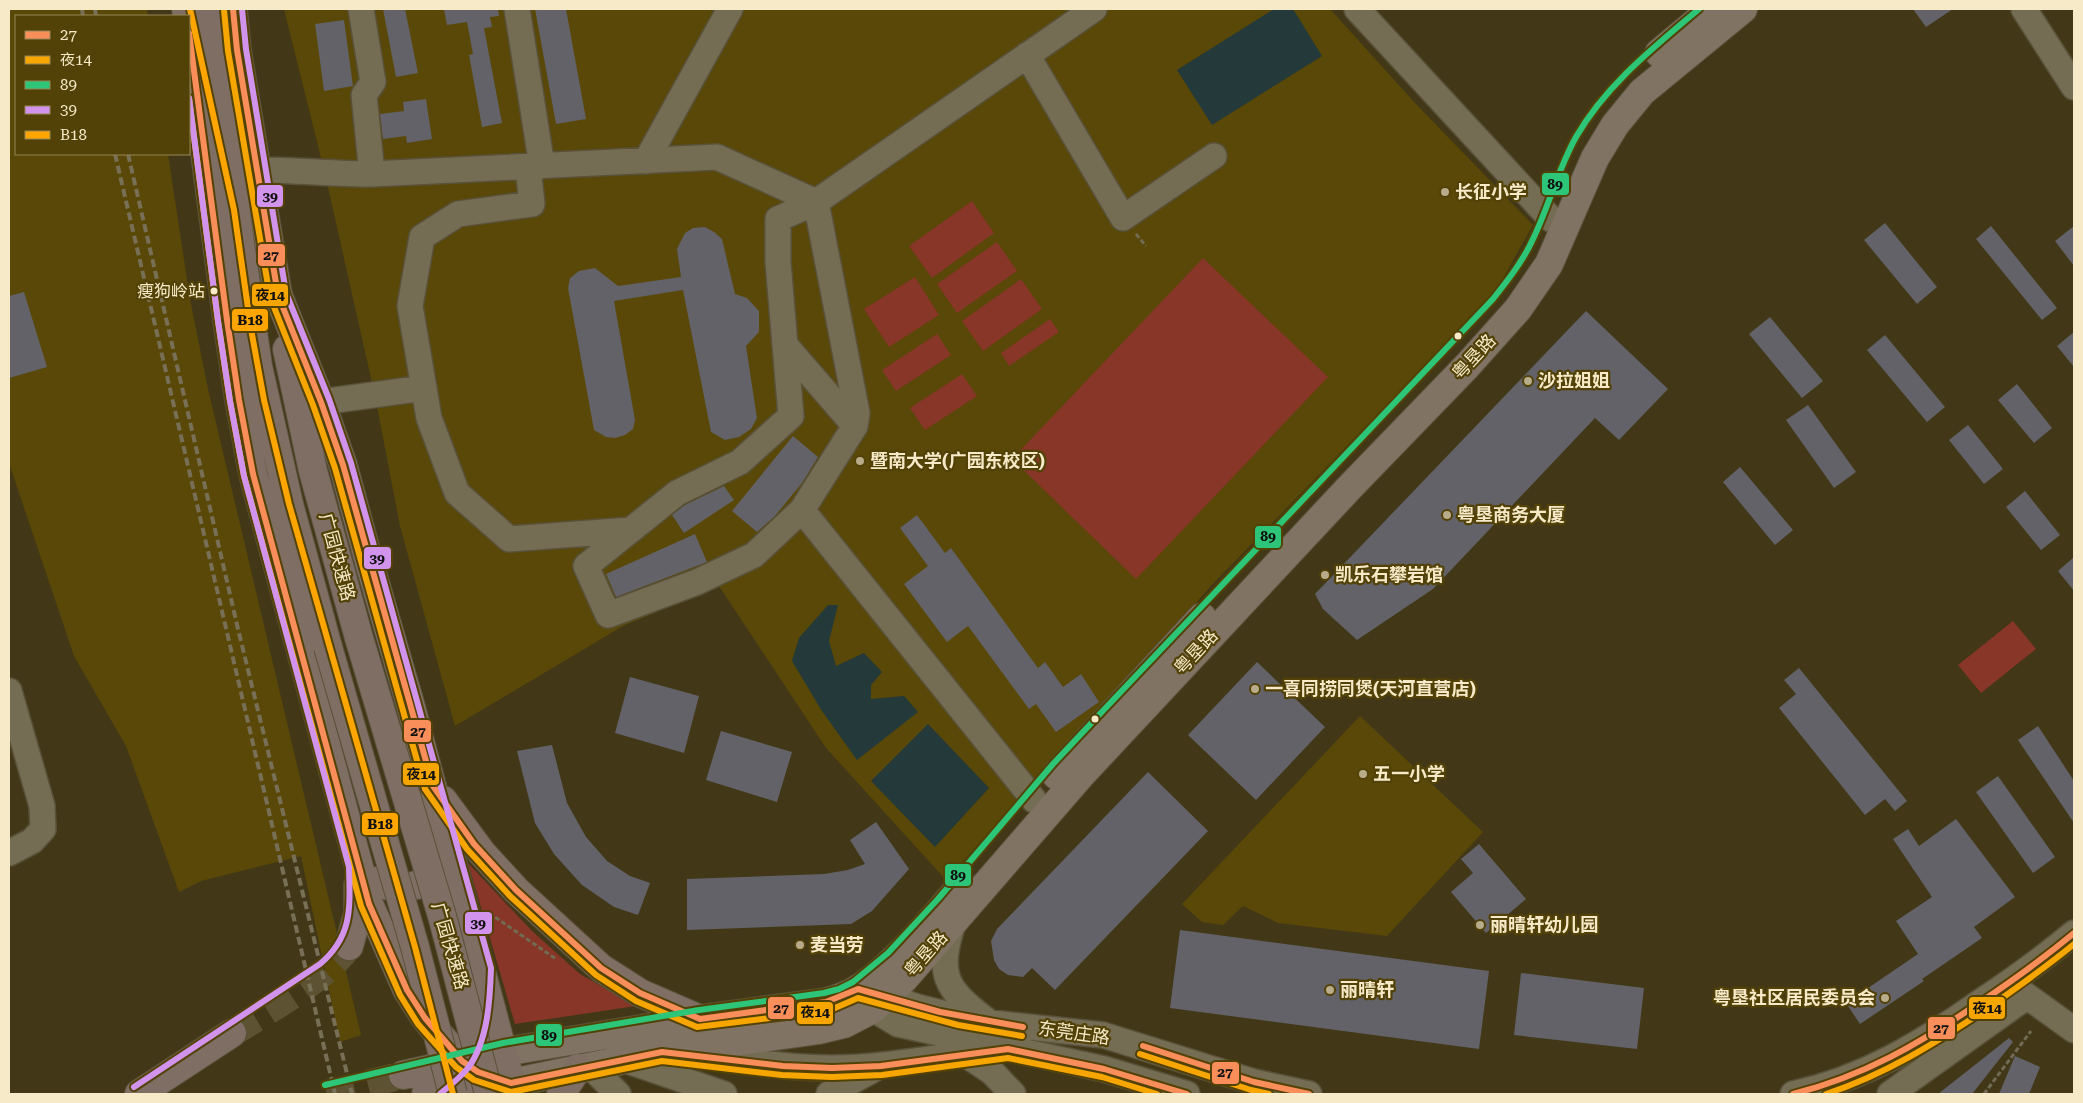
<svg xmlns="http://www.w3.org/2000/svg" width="2083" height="1103" font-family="'Roboto Serif','Noto Sans SC',serif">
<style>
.built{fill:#594807}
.green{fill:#873627}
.water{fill:#23393a}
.building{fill:#626268}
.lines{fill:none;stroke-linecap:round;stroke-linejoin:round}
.highway-tunnel{stroke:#5d5332;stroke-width:28;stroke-dasharray:28 14;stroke-linecap:butt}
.minor-casing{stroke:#595139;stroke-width:28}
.major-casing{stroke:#595139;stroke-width:30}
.highway-casing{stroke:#595139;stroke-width:30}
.path{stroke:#726b54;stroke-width:3;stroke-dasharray:5 2.5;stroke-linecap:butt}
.minor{stroke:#756d53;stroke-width:25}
.major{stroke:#807364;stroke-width:28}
.highway{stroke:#7e6e63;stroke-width:28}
.rail{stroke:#786f57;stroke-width:4;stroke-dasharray:8 4;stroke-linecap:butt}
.highway-bridge-casing{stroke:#595139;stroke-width:30;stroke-linecap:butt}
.highway-bridge{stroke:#7e6e63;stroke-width:28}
.bus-1-casing{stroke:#534207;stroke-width:10}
.bus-2-casing{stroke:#534207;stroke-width:10}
.bus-3-casing{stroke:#534207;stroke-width:10}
.bus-4-casing{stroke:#534207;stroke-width:10}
.bus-5-casing{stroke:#534207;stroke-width:10}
.bus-1{stroke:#fa8e5a;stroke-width:6}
.bus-2{stroke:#f7a600;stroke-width:6}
.bus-3{stroke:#2dc577;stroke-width:6}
.bus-4{stroke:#d193ec;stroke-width:6}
.bus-5{stroke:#ffa500;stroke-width:6}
.poi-dot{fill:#b8ac8a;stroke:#534207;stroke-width:2}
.bus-dot{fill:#f7eac8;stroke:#534207;stroke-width:2}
.labels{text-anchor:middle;stroke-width:4.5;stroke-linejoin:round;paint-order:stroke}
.bus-label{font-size:17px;fill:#f7eac8;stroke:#534207;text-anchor:end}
.poi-label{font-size:18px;font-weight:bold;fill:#f7eac8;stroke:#534207;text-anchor:start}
.street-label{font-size:18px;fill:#f7eac8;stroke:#534207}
.line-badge{stroke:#534207;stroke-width:2}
.pale-badge-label{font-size:14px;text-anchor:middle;font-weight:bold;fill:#111}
</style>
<rect width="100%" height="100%" fill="#423818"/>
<path class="built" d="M9,9H147L148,16H16V154H168L190,299L208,389L361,1035L340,1042L301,856L201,881L179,892L126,746L74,656L9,463Z
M284,9H1330L1415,103L1533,225L1494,294L1212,585L946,880L826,748L719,586L623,626L455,726L400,526L375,396L325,174Z
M1360,716L1483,832L1387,936L1278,923L1243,906L1223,925L1202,922L1182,904Z"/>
<path class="green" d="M972,201L994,233L932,278L909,246Z
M997,242L1017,271L957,313L937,284Z
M1203,258L1328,377L1136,579L1012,459Z
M915,277L939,315L889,347L864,309Z
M1021,279L1042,309L983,351L962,321Z
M1050,319L1059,332L1009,366L1001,353Z
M937,334L951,355L896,391L882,370Z
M962,374L977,396L925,430L910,408Z
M2013,621L2036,649L1981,693L1958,665Z
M468,863L532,931L580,974L636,1006L515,1024Z"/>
<path class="water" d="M1274,9H1293L1322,56L1212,125L1177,70Z
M828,605H838L829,641L836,666L864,653L882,672L871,685V699L904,696L918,712L857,760L822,711L792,661L799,638Z
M928,724L989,788L935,847L871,781Z"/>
<path class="building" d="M383,9H405L418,73L396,77Z
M444,9H498L499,16L490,17L492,27L484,28L502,123L482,127L469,55L473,54L467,22L447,25Z
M535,9H566L586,119L556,124Z
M1913,9H1953L1926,27Z
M344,20L353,86L324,91L315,24Z
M426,99L432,139L407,143L406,136L383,139L380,114L404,111L403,102Z
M1885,223L1937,287L1917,304L1864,240Z
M1991,226L2057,308L2042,320L1976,239Z
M2074,226V266L2055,241Z
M705,227L714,232L722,239L735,294L747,298L759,311V332L746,346L757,418L751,429L739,437L725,440L711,432L683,290L614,301L635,420L633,429L625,435L615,438L606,437L594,430L568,288L570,278L579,271L595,268L618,286L681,277L677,249L685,233L693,228Z
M24,292L47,367L9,378V296Z
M1586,311L1668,389L1619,440L1595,418L1433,589L1357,640L1323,609L1315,594Z
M1770,317L1823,381L1802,398L1749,334Z
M2074,332V367L2057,346Z
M1885,335L1945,407L1927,422L1867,350Z
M2017,384L2052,428L2034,443L1998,400Z
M1808,405L1856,472L1834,488L1786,420Z
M1968,425L2003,469L1984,484L1949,440Z
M793,436L818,457L802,483L775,516L757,532L732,511Z
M1740,467L1793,530L1775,545L1723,482Z
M724,486L734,500L684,533L672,515L685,505Z
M2025,491L2060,535L2041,550L2006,507Z
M917,515L945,553L951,548L1038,668L1045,662L1063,687L1081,674L1099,702L1056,732L1036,704L1029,709L968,626L947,642L904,584L928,566L900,528Z
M695,534L707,562L616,597L606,574Z
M2074,557V591L2058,571Z
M1257,662L1325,727L1256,800L1188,735Z
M1799,668L1907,801L1895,811L1885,799L1865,815L1779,708L1796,694L1784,680Z
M630,677L699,696L684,753L615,733Z
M2038,726L2074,781V823L2018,740Z
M721,731L792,752L777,802L706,780Z
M552,745L567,803L586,837L607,861L630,876L650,883L638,915L614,907L582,885L554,854L535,823L517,751Z
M1148,772L1208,831L1055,990L1032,968L1023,977L1008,975L999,969L994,960L991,941L997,929Z
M1998,776L2055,857L2033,873L1976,792Z
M1956,819L2015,897L1974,927L1982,938L1922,979L1924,981L1860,1024L1846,1003L1918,954L1896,921L1932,897L1893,839L1908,829L1919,846Z
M876,822L909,869L872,911L851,924L687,930V879L824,874L848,870L865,864L850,840Z
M1479,844L1526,899L1486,933L1451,892L1473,873L1461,859Z
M1180,930L1489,971L1479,1049L1170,1008Z
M1521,973L1644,988L1637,1049L1514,1035Z
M2009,1038L2013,1042L1972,1094H1938Z
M2015,1056L2040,1067L2029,1094H1999Z"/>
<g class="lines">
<path class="highway-tunnel" d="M232,1033C272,1007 319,984 349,946
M327,1094L403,1075"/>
<g class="minor-casing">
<path id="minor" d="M361,9L373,82L364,95L372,174
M517,9L542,166
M1357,9L1551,219
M2024,9L2074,87
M1027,55L1123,218L1214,156
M646,161L730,9
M528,167L532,204L458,214L422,237L410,306L429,418L457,493L509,539L631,530
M257,170C296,170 334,174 372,174L717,157L816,202
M785,345L855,426
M321,402L424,388
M802,510L754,555L697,582L608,615L586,566L677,493L740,462L791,416L778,262V219L816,202
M9,691L42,806L43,829L32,841L9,853
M1034,800L802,510L855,426L857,413L816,202L1094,9
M953,923C937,974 944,988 986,1020
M2013,986L2074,1030
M867,991L921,1008L974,1021L1103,1035L1254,1082L1309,1094
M861,993L873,1009L898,1024L1104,1069L1187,1094
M687,1054C735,1059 783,1068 831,1068C884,1068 936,1057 987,1051
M965,1054L992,1072L1013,1094
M625,1060L724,1094
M590,1066L618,1094
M829,1094L874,1069
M1793,1094C1863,1079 1921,1044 1979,1003C2012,981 2044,958 2074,933
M1890,1094L2026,997"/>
</g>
<g class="major-casing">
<path id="major" d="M1659,53L1712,9
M1056,775L1202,617
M504,1052L700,1019L826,1002C837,999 849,995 858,989C892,967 929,923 955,893
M511,1083L662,1052L819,1030L844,1024L873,1009L904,979L1081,775L1349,488L1467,366L1518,309L1549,264L1595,158L1615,125L1642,92L1743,9"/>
</g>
<g class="highway-casing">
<path id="highway" d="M186,9L187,16
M206,9L258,366L289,504L328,647
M233,9L237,50L260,188
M189,33L227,320L239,400L253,474L369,904L407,990L425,1018L462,1061L478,1072L511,1083
M257,170L278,295L321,402L343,465L370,565L411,707L514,1094
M287,349L313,471L359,638
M443,800L482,853L516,890L601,968L640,993L700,1019
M376,881C403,895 431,886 445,859
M349,946L358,913V885
M403,1075L461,1062
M139,1094L232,1033
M426,1094L451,1073L463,1059
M465,1094L511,1083
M561,1094L578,1068"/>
</g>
<path class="path" d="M1136,234L1146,246
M489,913L556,959
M1984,1094L2031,1031"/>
<use href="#minor" class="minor"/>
<use href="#major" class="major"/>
<use href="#highway" class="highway"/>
<path class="rail" d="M82,9L83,16
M95,9L96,16
M115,154L335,1094
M128,154L238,629L352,1094"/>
<g class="highway-bridge-casing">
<path id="highway-bridge" d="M359,638L442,916L489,1094
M328,647L415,947L453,1094"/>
</g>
<use href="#highway-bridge" class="highway-bridge"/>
<g class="bus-1-casing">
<path id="bus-1" d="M233,9L237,50L278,295L321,402L343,465L433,786L474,844L516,890L601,968L640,993L700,1019L826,1002L858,989L940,1012L1023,1027
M189,33L227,320L239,400L253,474L369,904L407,990L425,1018L462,1061L478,1072L511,1083L662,1052L783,1066L832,1068L881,1066L1008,1049L1104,1069L1187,1094
M1143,1046L1254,1082L1309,1094
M1793,1094C1864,1076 1919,1044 1979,1003C2012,981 2044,958 2074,933"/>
</g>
<g class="bus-2-casing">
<path id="bus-2" d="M224,10L228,51L270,297L313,405L335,468L425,789L467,849L510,896L596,975L636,1001L697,1027L828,1011L858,998L958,1025L1022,1036
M189,98L218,321L230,401L244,476L361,906L400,995L418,1024L456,1067L474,1080L511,1092L662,1061L782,1075L832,1077L882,1075L1008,1058L1102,1077L1157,1094
M1140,1054L1251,1090L1269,1094
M1826,1094C1884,1075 1934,1044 1985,1010C2015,989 2045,968 2074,944"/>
</g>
<g class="bus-3-casing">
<path id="bus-3" d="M325,1085L503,1043L699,1010L824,993L839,989L853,982L888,953L938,899L1053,764L1098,716L1493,299C1508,280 1523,261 1533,239C1549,206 1558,169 1576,137C1606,85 1653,48 1699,9"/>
</g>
<g class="bus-4-casing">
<path id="bus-4" d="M242,9L246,49L286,293L329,399L351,463L491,968C490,1000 488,1041 468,1068C460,1078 449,1086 440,1094
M134,1087L320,964C353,936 350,907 349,867L244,476L230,401L218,321L189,98"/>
</g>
<g class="bus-5-casing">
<path id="bus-5" d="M190,9L234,210L251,329L264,400L289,504L415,947L453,1094"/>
</g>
<use href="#bus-1" class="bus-1"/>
<use href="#bus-2" class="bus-2"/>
<use href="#bus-3" class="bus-3"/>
<use href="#bus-4" class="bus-4"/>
<use href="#bus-5" class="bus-5"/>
</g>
<g class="poi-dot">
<circle cx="1445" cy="192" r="5"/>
<circle cx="1528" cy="381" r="5"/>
<circle cx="860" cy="461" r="5"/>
<circle cx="1447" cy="515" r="5"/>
<circle cx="1325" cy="575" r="5"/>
<circle cx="1255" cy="689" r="5"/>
<circle cx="1363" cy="774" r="5"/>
<circle cx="1480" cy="925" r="5"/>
<circle cx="800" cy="945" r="5"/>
<circle cx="1330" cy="990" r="5"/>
<circle cx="1885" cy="998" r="5"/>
</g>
<g class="bus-dot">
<circle cx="214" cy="291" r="4.5"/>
<circle cx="1458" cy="336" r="4.5"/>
<circle cx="1095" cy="719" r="4.5"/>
</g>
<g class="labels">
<g class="bus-label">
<text x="205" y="297">瘦狗岭站</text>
</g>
<g class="poi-label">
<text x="1455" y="198">长征小学</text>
<text x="1538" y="387">沙拉姐姐</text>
<text x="870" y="467">暨南大学(广园东校区)</text>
<text x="1457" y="521">粤垦商务大厦</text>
<text x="1335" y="581">凯乐石攀岩馆</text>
<text x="1265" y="695">一喜同捞同煲(天河直营店)</text>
<text x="1373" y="780">五一小学</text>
<text x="1490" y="931">丽晴轩幼儿园</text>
<text x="810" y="951">麦当劳</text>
<text x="1340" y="996">丽晴轩</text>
<text x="1875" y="1004" text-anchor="end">粤垦社区居民委员会</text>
</g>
<g class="street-label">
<text transform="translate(1474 357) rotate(-47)" y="6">粤垦路</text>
<text transform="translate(337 557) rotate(75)" y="6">广园快速路</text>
<text transform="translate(1196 652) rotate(-47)" y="6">粤垦路</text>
<text transform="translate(450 946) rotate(74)" y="6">广园快速路</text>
<text transform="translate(926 954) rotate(-49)" y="6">粤垦路</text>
<text transform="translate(1074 1033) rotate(8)" y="6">东莞庄路</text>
</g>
</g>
<g class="line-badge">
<rect x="1541" y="172" width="29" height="24" rx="5" fill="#2dc577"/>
<rect x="256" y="184" width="28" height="24" rx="5" fill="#d193ec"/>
<rect x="257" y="243" width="29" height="24" rx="5" fill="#fa8e5a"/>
<rect x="251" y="283" width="38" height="24" rx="5" fill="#f7a600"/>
<rect x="231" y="308" width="38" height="24" rx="5" fill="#ffa500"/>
<rect x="1254" y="525" width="28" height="24" rx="5" fill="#2dc577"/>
<rect x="363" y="546" width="29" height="24" rx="5" fill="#d193ec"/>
<rect x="403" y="719" width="29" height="24" rx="5" fill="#fa8e5a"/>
<rect x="402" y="762" width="38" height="24" rx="5" fill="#f7a600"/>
<rect x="361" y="812" width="38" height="24" rx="5" fill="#ffa500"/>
<rect x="944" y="863" width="28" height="24" rx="5" fill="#2dc577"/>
<rect x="464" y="911" width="29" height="24" rx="5" fill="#d193ec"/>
<rect x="767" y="996" width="28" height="24" rx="5" fill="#fa8e5a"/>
<rect x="1968" y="996" width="38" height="24" rx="5" fill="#f7a600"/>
<rect x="796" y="1001" width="38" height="24" rx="5" fill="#f7a600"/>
<rect x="1927" y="1016" width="29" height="24" rx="5" fill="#fa8e5a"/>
<rect x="535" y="1023" width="28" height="24" rx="5" fill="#2dc577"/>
<rect x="1211" y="1061" width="29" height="24" rx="5" fill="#fa8e5a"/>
</g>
<g class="pale-badge-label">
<text x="1555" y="189">89</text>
<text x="270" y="201">39</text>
<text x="271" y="260">27</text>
<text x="270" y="300">夜14</text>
<text x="250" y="325">B18</text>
<text x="1268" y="541">89</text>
<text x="377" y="563">39</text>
<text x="418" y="736">27</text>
<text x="421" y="779">夜14</text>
<text x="380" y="829">B18</text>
<text x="958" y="880">89</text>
<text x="478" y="928">39</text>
<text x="781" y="1013">27</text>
<text x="1987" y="1013">夜14</text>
<text x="815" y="1017">夜14</text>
<text x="1941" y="1033">27</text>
<text x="549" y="1040">89</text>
<text x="1225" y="1077">27</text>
</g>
<rect width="2083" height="1103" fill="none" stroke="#f7eac8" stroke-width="20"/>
<rect x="15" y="15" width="175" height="140" fill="#534207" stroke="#958554"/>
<rect x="25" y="31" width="25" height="8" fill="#fa8e5a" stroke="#958554"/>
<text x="60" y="40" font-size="15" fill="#f7eac8">27</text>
<rect x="25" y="56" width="25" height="8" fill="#f7a600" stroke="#958554"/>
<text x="60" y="65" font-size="15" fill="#f7eac8">夜14</text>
<rect x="25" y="81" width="25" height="8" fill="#2dc577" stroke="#958554"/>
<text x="60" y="90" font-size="15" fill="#f7eac8">89</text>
<rect x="25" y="106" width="25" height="8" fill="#d193ec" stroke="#958554"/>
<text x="60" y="115" font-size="15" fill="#f7eac8">39</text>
<rect x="25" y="131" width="25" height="8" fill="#ffa500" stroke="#958554"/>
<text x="60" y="140" font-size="15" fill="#f7eac8">B18</text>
</svg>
